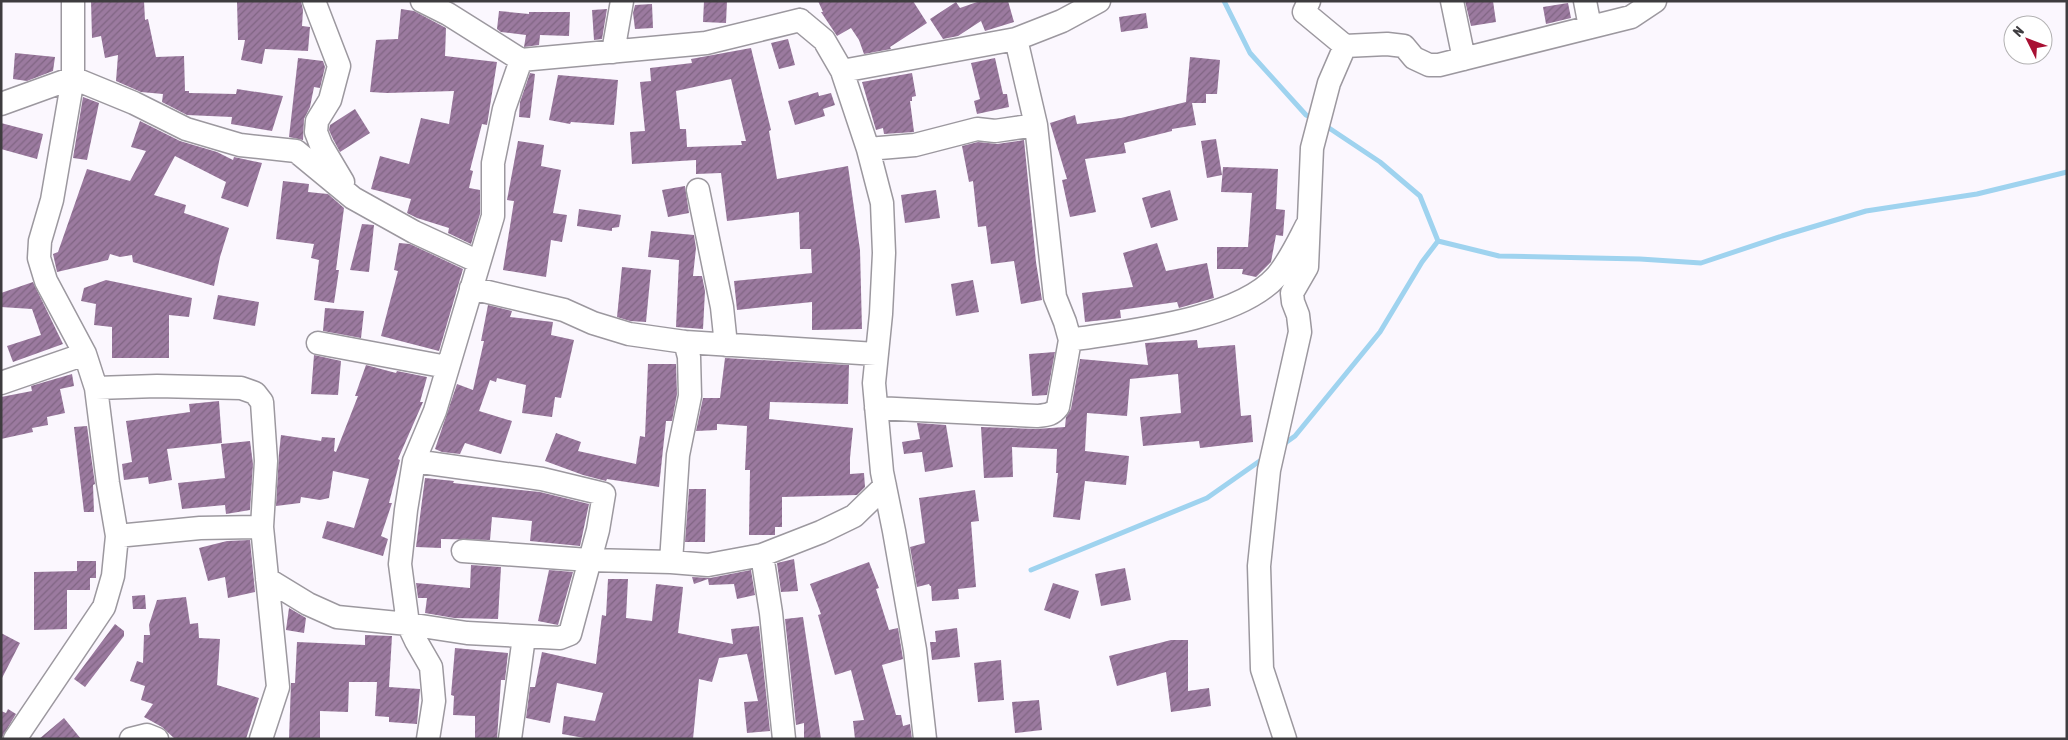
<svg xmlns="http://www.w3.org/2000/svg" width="2068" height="740" font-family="'Asap Condensed',sans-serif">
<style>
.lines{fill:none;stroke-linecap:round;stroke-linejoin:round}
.stream{stroke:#9fd3ef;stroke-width:5}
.building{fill:url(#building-hatch);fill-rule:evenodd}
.minor-casing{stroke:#9c989f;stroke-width:25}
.minor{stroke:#fff;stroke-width:22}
</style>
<defs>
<pattern id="building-hatch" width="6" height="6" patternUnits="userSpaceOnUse" patternTransform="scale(1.25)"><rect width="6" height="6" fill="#9b7a9f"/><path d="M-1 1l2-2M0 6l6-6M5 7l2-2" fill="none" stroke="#806583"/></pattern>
</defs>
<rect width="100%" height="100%" fill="#fbf7fe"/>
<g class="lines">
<path class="stream" d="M1224,1L1250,53L1306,115L1314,119
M1323,124L1380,162L1420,196L1438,241
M1438,241L1499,256L1640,259L1701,263L1782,236L1866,211L1977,194L2067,172
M1281,446L1295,436L1380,332L1422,262L1438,241
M1031,570L1207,498L1264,458"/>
</g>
<path class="building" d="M91,1H144L145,20L148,19L156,57L184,56L185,91H189V93L236,94L237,89L283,96L272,131L231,124L232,117L187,115L162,102L163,94L141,92L116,81L118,55L105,58L101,36L92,38Z
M237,1H301L303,10L302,26L310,27L308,51L265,49L262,64L241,60L245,40H238Z
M704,1H727L726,23L703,22Z
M818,1H913L927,23L890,47L891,49L864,54L859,40L851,28L837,36L821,12H823Z
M980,1H1008L1014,22L985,31L981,21L958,36L943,39L930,19L956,2L960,8Z
M1465,1H1493L1496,22L1471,26Z
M1568,3L1571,18L1546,24L1543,7Z
M652,4L653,28L635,29L633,13L635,5Z
M401,9L414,11L446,28L445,56L497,62L487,125L482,124L470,170L473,171L469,188L480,190V214L471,244L448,233L449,228L417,218L407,213L411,199L371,189L380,156L409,164L421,118L449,124L454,91L387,93L370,92L376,40L398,39Z
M607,9L602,39L594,40L592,10Z
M499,11L529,14V12H570L569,36L540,35L539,45L524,47L526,35L501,32L497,29Z
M1146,13L1148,28L1121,32L1119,17Z
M788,39L795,65L779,69L771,43Z
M751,48L771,130L769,131L777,179L848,166L860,250L862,329L812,330V302L737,310L734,281L812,273L811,249H800L799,212L727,221L721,173L696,174V160L632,164L630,132L645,131L640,82L651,81L650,68L692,63L691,59ZM731,79L746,141H741L742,145L687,147L686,129H680L676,91Z
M15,53L55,57L53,71L27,81L13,79Z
M1190,57L1220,60L1217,94H1206V103H1192L1196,125L1172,129V131L1124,143L1126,153L1085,159L1096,212L1070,217L1062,180L1067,179L1050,123L1075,115L1077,124L1121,118L1186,102Z
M298,58L323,61L325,67L320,88L314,87L310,107L304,119L303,140L289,137Z
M995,58L1003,94H1007L1009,107L977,114L974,101L980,99L971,63Z
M530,73L535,74L530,118L519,117L520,102Z
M912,73L916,96L912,97V101H910L914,132L884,134L883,128L876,130L862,82Z
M558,75L618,80L614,125L571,122L570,124L549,120Z
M818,92L819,96L831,93L835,105L823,109L825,116L795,125L788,101Z
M83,97L99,103L87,160L73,158Z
M355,109L370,133L340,152L333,139L329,130L330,125Z
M140,121L180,141L217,152L233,160L234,157L262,163L248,207L221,198L226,182L175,156L154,195L186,205L184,213L229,228L220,257L214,286L133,262L132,255L120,257L110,254L108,260L57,272L53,254L58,252L87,169L130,181L146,151L131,147Z
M1,123L43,134L37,159L1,149Z
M1216,139L1222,175L1207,178L1201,141Z
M1024,140L1036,262L1042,300L1021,304L1014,261L991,264L986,226L978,227L973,181L969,182L962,146L978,142L997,144Z
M518,141L544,145L541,166L561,170L553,213L567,215L562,242L551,240L546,277L503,270L514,201L507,200Z
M1223,167L1278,169L1276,209L1285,210L1283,236L1276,235L1271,262L1256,277L1242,274L1243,269H1217V247H1248L1252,193L1221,192Z
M283,181L309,184L308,192L328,194L344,208L336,270H339L334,303L314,300L319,260L311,258L314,244L276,239Z
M685,186L689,213L668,217L662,190Z
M936,190L940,218L905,223L901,195Z
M1170,190L1178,220L1151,228L1142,198Z
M579,209L621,215L619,227L612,228V231L577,226Z
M362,224L374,225L369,272L350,270Z
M651,231L694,235L696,248L693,276H702L705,291L703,329L676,327L679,260L648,257Z
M399,243L410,244L463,269L439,351L381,336L398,271L394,270Z
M1157,243L1166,271L1207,263L1214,298L1179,308L1177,302L1120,310L1121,318L1085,322L1082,293L1133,287L1123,253Z
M622,267L651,270L646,322L630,321L617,317Z
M106,280L192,298L189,317L169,315V358H112V327L94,325L96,304L81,301L84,288Z
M973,280L979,312L956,316L951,284Z
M33,282L63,344L13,362L7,346L41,335L32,309L1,307V293Z
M218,295L259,302L255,326L213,319Z
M488,305L512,311L510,317L553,322L551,335L574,340L561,398L555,397L552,417L522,413L526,385L497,378L496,382L490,380L479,411L512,421L501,454L465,443L460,454L442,452L435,449L457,384L473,390L484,341H481Z
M325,308L364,311L361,338L323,331Z
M1197,340L1198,348L1235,345L1241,416L1251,415L1253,442L1200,448L1199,441L1143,446L1140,417L1181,413L1178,374L1130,379L1127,416L1087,413L1085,451L1129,456L1126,485L1085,481L1080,520L1053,517L1058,473H1056L1057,449L1012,447L1013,477L984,478L981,427L1036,429L1065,427L1066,417L1071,409L1080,359L1148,365L1145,343Z
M1055,352L1047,395L1032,396L1029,354Z
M314,355L341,361L338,395L311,394Z
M725,358L849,365L848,404L770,402L769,419L853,428L850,458V474L864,473L865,487L857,495L782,497V527H775V535H749L750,470H745L747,426L717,424V430L696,431L703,398H720Z
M648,364H676L677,394L672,421H666L659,487L607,479L606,481L583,475L545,461L556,433L581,442L578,451L636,464L640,436L645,437Z
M366,365L396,373L397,371L427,377L420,402H423L398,459L400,460L389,503H392L381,536L388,539L383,556L322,538L327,521L354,528L369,479L333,471L329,498L320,500L301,497L300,503L276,506L279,453L281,435L321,441L322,437L335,438L334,451L336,452L358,396H355Z
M72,374L74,386L60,389L65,413L47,417L48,425L32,428L33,432L1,439V397L32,391L31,386Z
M219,401L222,443L167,449L172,480L149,484L148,477L124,480L122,464L132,462L126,421L190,412L189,404Z
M917,423L946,425L953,467L925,472L922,452L904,454L902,442L920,439Z
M87,426L95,484L93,485L94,512H84L74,427Z
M250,441L253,464L250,510L226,514L225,505L182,509L178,483L225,478L221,444Z
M425,478L454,481L453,483L540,492L589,504L580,546L530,541L532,521L492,517L490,540L441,539V548L416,547Z
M689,489H706L705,542H685Z
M975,490L979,521L971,522L976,587L958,589L959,599L932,601L931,586H930L929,584L917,587L910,547L925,543L919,498Z
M250,540L255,592L228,598L225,577L208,581L199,548L227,541Z
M794,559L798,591L781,592L777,563Z
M77,561H96V578H90V590H67V629L34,630V572L77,571Z
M869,562L879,588L876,589L889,630L898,628L903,659L882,665L896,715H901L903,726L910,724L912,739H855L853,721L864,720L851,670L835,675L818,615L821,614L810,584Z
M471,565L501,567L498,619L454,618L425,613L427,598H418L416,583L470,588Z
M1125,568L1131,600L1101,606L1095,574Z
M549,570L573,572L558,625L538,621Z
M751,570L755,595L737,599L734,584L709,585L708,579L694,584L692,577L710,578Z
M608,579H628L626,618L652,621L656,584L683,587L678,633L733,644L731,629L759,626L770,731L747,733L744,702L758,701L747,654L719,658L712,682L699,679L693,739H590L562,734L564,716L595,721L603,693L557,683L550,723L526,718L530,687H535L542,652L596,664L602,615L606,616Z
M1053,583L1079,591L1070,619L1044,610Z
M145,595L146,609H133L132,596Z
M186,597L190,624L198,623L199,638L220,639L217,685L259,698L246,739H175L162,727L144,717L153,704L141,700L145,686L130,681L137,661L143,663L144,635H150L149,625L157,600Z
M289,608L306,618L304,633L286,630Z
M803,617L821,739H804V723L796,725L785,619Z
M115,624L124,631V636L85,687L74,679Z
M957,628L960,657L932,660L930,642H936L935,631Z
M1,633L20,643L1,680Z
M365,635L392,636L389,687L420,689L417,724L389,722V717L375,716L377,682H349L348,712L320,711V739H289L291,683H295L297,642L365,645Z
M1171,640H1188V691L1209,688L1211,706L1171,712L1166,672L1117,686L1109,656Z
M455,648L508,653L505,680H501L497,739H475V716L453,715L454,696L451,695Z
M1001,660L1004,700L978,702L974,663Z
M1039,700L1042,730L1015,733L1012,702Z
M8,709L16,714L1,739V711L6,713Z
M64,718L81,739H39Z"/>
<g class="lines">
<g class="minor-casing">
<path id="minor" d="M314,1L339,66L330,100L317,121L316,132L321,145L343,182
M422,1L448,14L521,60L706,43L800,20
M1452,1L1464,59
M1585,1L1590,27
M800,20L824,40L842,71L868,149L882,203L884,253L881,314L874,383L882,472L894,531L915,650L925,739
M1345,46L1387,44L1404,46L1414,58L1429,65H1439L1631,17L1655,1
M613,52L622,1
M842,71L1016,39L1062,21L1099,1
M1,104L73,78L134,103L186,129L240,145L296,151L353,198L414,232L479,262
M868,149L915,145L977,129L995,131L1036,125
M698,190L722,307L726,345
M471,288L564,310L593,323L629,334L685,342L876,354
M1070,340C1127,331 1236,321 1276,277C1289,262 1298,242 1307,225
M318,343L447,367
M1,383L85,354
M96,388L157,386L241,388L255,393L262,402L266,461L262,527L278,687L261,739
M876,408L1037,416C1047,415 1052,415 1058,407L1070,340L1065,322L1055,297L1036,125L1016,39
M117,536L200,528L262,527
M463,551L589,560L671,562L708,565L762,555L821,532L854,516L885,486
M762,555L771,613L784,739
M671,562L678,455L690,396L689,357L685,342
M267,579L308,604L337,617L408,624L467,633L560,638L570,634L598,530L604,494L542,479L414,461
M15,739L104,607L113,576L117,536L108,483L96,388L85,354L46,281L39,258L40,241L52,200L73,78V1
M131,739L147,735L157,739
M428,739L434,701L431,667L416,641L408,624L400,564L406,510L414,461L435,411L493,216V163L504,109L521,60
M510,739L524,637
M1285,739L1262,669L1259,566L1269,470L1300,332L1298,315L1293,302L1292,293L1307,267L1312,148L1329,83L1345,46L1304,12L1309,1"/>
</g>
<use href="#minor" class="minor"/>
</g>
<rect width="2068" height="740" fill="none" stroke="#3e3c3f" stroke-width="5"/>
<g transform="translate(2028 40) rotate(312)"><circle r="24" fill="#ffffff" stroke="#b2b1b2"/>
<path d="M0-4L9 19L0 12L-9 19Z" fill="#a81033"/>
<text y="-8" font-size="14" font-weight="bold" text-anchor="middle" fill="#3e3c3f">N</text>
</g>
</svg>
